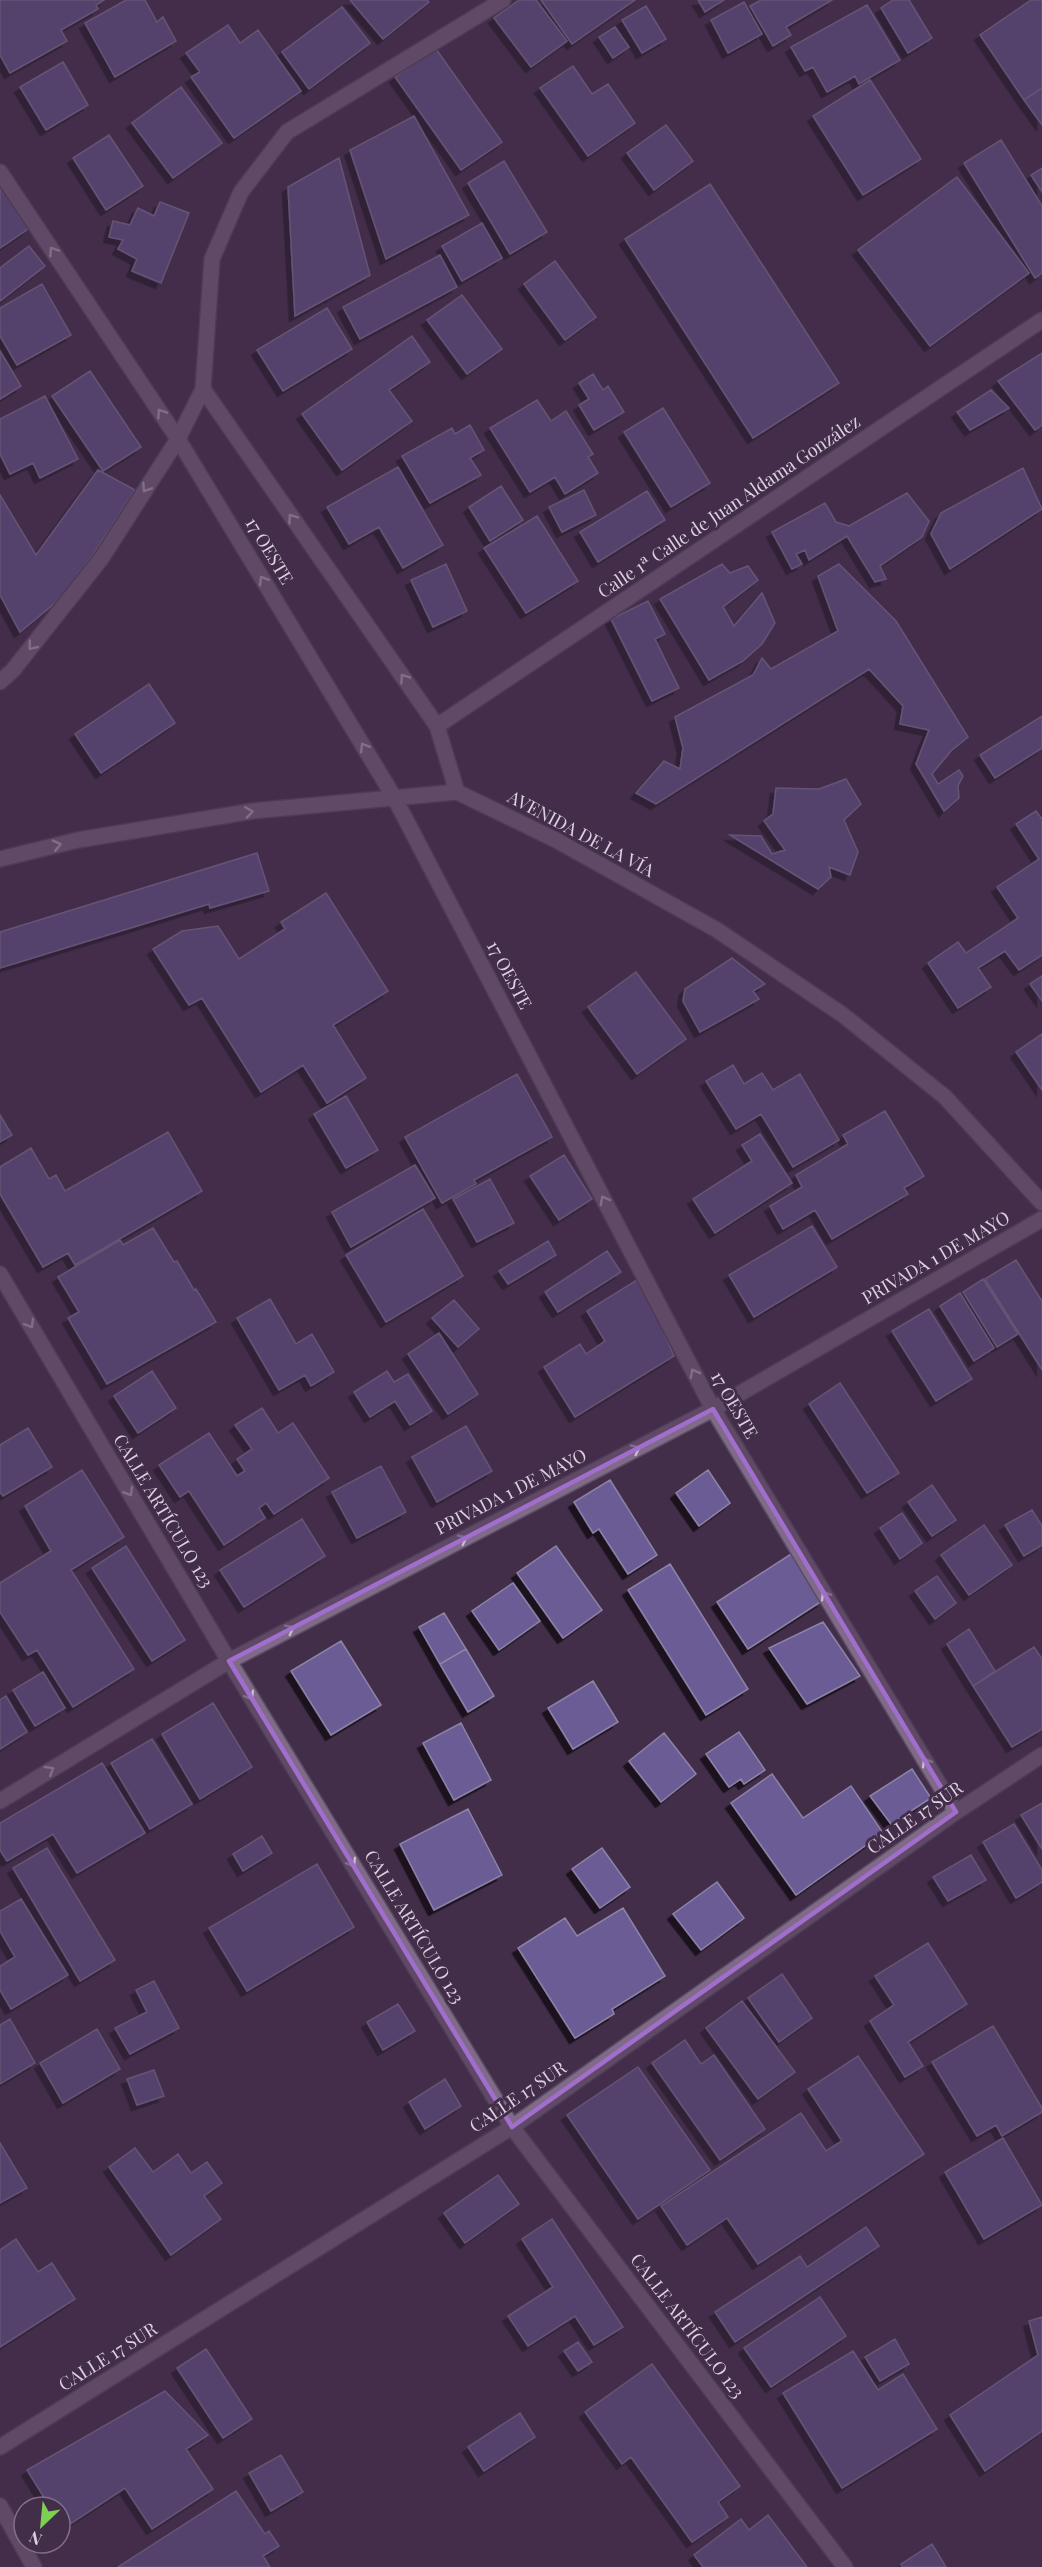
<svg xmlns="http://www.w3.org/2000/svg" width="1042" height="2567" font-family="'Playfair Display',serif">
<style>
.building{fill:#6c5b96;stroke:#8c83a7;stroke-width:1.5;filter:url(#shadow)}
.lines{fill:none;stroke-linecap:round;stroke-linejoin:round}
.minor-casing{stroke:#5b4a62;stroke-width:18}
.minor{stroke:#806a89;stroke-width:15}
.oneway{stroke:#cabcd0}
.marked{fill:none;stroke:#a26ecd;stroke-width:4.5;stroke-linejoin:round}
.labels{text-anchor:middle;stroke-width:6;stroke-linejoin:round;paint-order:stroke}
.street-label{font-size:18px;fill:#ddd0e2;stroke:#432e4a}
</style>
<defs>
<filter id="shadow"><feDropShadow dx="-5.5" dy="5.5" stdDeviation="0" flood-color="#0009"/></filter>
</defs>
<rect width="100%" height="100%" fill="#432e4a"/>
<path class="building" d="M0,0H104L96,5L98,9L61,30L67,41L10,73L0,55Z
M126,0H145L157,22L163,17L176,41L115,77L85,23Z
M350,0H427L429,2L383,39Z
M519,0H536L567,41L531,67L494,18Z
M541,0H635L572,44Z
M698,0H724L705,12Z
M761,0H832L786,27L791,35L773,46L750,6Z
M893,0H909L932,38L908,53L881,8Z
M1031,0H1042V88L1024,100L980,35Z
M744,2L762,34L728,53L711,20Z
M867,5L900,60L859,84L855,76L827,92L813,67L805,71L791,47Z
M646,6L666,39L642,53L622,20Z
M342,7L370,43L309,89L282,52Z
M228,25L240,43L258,30L301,91L234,138L191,77L200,72L186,53Z
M615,27L629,47L613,58L599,37Z
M436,49L502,142L461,170L395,77Z
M63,62L88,105L46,130L20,87Z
M573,66L592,94L608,84L635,123L588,156L540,88Z
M870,80L921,159L863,195L813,116Z
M181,87L222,143L173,178L132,123Z
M1042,88V125L1024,100Z
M414,116L469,215L386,259L350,150Z
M666,125L693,161L654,190L627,153Z
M109,135L143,186L106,210L73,158Z
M1001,140L1042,206V273L1035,278L964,163Z
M339,158L370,275L295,316L288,187Z
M504,161L547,232L510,254L468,183Z
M1042,168V192L1031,175Z
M957,177L1029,273L930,346L858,250Z
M710,184L839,383L753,438L625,239Z
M0,187L28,229L0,248Z
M160,202L189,213L161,283L132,271L137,259L118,249L123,240L109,237L113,221L130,225L138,208L154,216Z
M482,223L502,258L462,281L442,246Z
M29,246L45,266L0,301V268Z
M440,255L457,287L360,339L343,307Z
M555,261L596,317L565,340L524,284Z
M42,284L71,335L17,365L0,336V308Z
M462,295L502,349L467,374L427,320Z
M327,308L352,349L283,391L257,350Z
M412,336L430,362L389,390L412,421L342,470L302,414Z
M0,351L21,386L0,399Z
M1042,353V425L1035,430L998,381Z
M90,371L141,447L103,471L52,396Z
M593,374L603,390L608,386L624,412L594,430L579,405L589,399L579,383Z
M991,390L1009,408L970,430L957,412Z
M45,396L78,459L40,478L33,463L10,474L0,454V419Z
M537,400L551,421L566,411L593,454L588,457L598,473L565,494L555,477L530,492L490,428Z
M663,408L710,483L671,507L624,432Z
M470,425L484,450L470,458L481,475L430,503L402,456L452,428L455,434Z
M398,467L443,545L403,568L379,527L349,544L327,507Z
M1023,468L1042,509L950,569L931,534L941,513Z
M98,470L135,490L93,555L60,599L20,632L0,595V495L36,555Z
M501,486L523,520L490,541L469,507Z
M584,490L596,515L562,532L549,507Z
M647,491L665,520L598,562L580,532Z
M907,493L929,521L922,537L880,566L886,579L875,582L847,536L809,560L805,550L796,554L802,564L792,569L772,532L825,503L836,522L849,526Z
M537,516L578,581L526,613L484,548Z
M446,564L467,611L433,627L411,580Z
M722,564L730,573L748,566L758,580L723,607L734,626L762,593L775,623L762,644L743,661L709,680L660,599Z
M839,564L896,621L968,737L951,751L932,774L938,784L959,770L963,776L958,786L959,798L944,811L916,764L929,730L900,724L903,706L869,669L656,804L636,793L664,761L680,769L683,748L675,717L753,675L762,658L771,669L838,631L818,576Z
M648,601L665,634L655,639L679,688L652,701L611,619Z
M149,684L175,723L101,773L75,734Z
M1042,716V748L995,778L980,755Z
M846,779L861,804L844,820L858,852L850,875L829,867L831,877L818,889L730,835L761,836L772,854L785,850L764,821L773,814L776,788L819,789Z
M1036,811L1042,819V955L1019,970L1005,951L978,968L991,987L958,1008L928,963L958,942L966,953L1018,918L997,887L1039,859L1016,824Z
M257,853L269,891L210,908L209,904L0,968V932Z
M326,893L388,991L333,1025L366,1078L327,1103L303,1065L261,1092L202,998L189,1005L153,949L182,931L218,926L239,959L285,929L281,922Z
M732,958L765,984L753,991L759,999L700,1032L683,1001L685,989Z
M636,972L686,1039L637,1074L588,1007Z
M1042,976V1001L1030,984Z
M1042,1034V1090L1016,1052Z
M733,1065L744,1084L762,1073L773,1090L800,1074L839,1140L793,1167L761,1114L736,1129L706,1081Z
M517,1074L552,1137L474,1180L476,1184L442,1203L405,1137Z
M346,1096L378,1150L346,1168L314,1114Z
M885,1111L924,1176L904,1188L908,1194L832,1239L815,1210L783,1229L770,1206L802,1187L796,1175L848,1144L843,1135Z
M0,1115L12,1135L0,1142Z
M168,1132L202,1191L75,1265L68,1253L43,1267L0,1194V1167L31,1148L49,1179L56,1175L65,1191Z
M760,1134L792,1183L715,1233L693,1199L752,1161L742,1145Z
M564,1155L592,1199L559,1220L530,1176Z
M415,1165L435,1198L351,1247L332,1212Z
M490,1179L514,1223L477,1242L453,1199Z
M423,1209L463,1276L386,1322L346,1255Z
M812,1226L837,1267L754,1317L729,1275Z
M153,1228L174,1262L177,1261L194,1290L196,1289L216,1322L107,1384L68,1318L79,1312L58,1277L120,1240L123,1245Z
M548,1241L556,1255L508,1284L499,1271Z
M607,1251L621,1272L558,1312L545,1292Z
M1016,1260L1042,1301V1370L985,1279Z
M640,1278L674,1356L575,1417L544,1367L580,1344L586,1354L605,1341L587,1311Z
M983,1279L1018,1334L997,1347L963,1292Z
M960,1293L994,1348L974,1361L940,1306Z
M270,1299L296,1344L312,1334L334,1372L311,1386L305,1375L279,1390L237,1318Z
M454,1300L479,1329L458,1347L432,1318Z
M929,1309L972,1379L936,1401L892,1331Z
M439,1333L478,1394L448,1414L408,1354Z
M152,1371L176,1408L138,1433L114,1396Z
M387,1371L394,1382L408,1374L432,1411L410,1425L395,1401L370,1417L354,1392Z
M840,1383L899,1473L867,1493L809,1404Z
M262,1408L278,1433L293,1423L329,1478L274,1514L266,1503L259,1508L265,1518L224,1545L189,1491L180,1497L159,1465L209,1433L237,1476L245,1471L237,1459L252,1449L235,1425Z
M466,1426L492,1471L437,1502L412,1457Z
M28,1428L52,1467L3,1496L0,1492V1445Z
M381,1466L406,1512L357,1538L332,1492Z
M82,1470L124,1537L71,1570L134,1669L73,1707L37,1650L28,1655L0,1612V1583L51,1551L25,1506Z
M708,1470L730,1503L699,1526L676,1493Z
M610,1480L657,1555L628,1574L599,1529L593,1533L574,1502Z
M932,1485L956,1520L932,1536L908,1502Z
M1032,1510L1042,1526V1545L1024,1556L1005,1525Z
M902,1513L922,1543L900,1559L880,1528Z
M302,1519L325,1556L244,1607L220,1570Z
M984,1525L1012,1565L969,1595L941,1555Z
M126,1546L185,1640L152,1661L92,1568Z
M556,1546L602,1610L563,1638L517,1573Z
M791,1554L822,1601L748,1649L717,1602Z
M670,1564L748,1689L706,1715L628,1590Z
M937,1576L956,1603L935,1619L915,1591Z
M513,1583L540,1621L499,1650L472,1611Z
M444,1613L466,1649L440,1664L419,1627Z
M823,1622L860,1676L807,1704L769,1648Z
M969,1629L995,1671L973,1686L947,1644Z
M341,1641L381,1705L331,1735L291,1671Z
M1034,1647L1042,1659V1729L1012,1747L973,1686Z
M466,1649L494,1696L468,1712L440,1664Z
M43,1672L65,1708L35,1726L13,1690Z
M593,1681L618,1722L573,1749L548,1708Z
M6,1696L27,1732L0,1749V1700Z
M213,1703L252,1767L200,1799L162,1734Z
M461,1723L491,1780L454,1800L423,1743Z
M739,1732L765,1770L744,1784L741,1779L729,1787L706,1754Z
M664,1733L696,1774L661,1802L629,1761Z
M152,1739L192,1804L150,1829L111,1763Z
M102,1763L145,1833L77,1873L53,1834L7,1861L0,1850V1823Z
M912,1769L931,1798L891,1824L870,1796Z
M772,1774L803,1818L851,1786L883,1833L796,1895L731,1803Z
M1042,1803V1849L1021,1815Z
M468,1809L502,1875L434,1910L400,1844Z
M1014,1824L1042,1870V1882L1016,1898L983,1842Z
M262,1836L272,1853L243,1871L233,1854Z
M47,1848L115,1960L80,1981L13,1868Z
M602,1848L630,1887L600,1908L572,1869Z
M971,1855L986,1880L948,1901L933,1877Z
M317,1864L354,1927L247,1991L209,1928Z
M717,1882L744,1918L701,1950L673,1914Z
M21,1899L68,1975L11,2009L0,1990V1966L15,1957L0,1931V1911Z
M623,1908L665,1976L612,2009L614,2014L575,2038L518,1948L565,1918L577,1936Z
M928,1943L967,2004L908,2042L923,2066L905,2077L870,2021L894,2005L875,1976Z
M782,1974L812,2018L779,2042L748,1998Z
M154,1981L179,2028L130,2054L115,2028L147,2012L136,1990Z
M742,2001L795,2072L758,2099L706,2028Z
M398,2004L415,2031L383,2050L367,2022Z
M10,2019L35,2063L0,2084V2025Z
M993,2026L1042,2108V2112L1002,2136L996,2125L977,2136L932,2062Z
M97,2029L120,2069L63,2103L40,2063Z
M685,2040L701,2064L714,2055L765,2129L720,2160L652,2063Z
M858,2056L924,2154L758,2264L727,2218L687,2245L661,2206L801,2113L826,2151L842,2141L808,2089Z
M638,2067L710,2170L638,2219L567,2115Z
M154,2070L164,2096L137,2105L127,2079Z
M445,2079L461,2106L425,2129L409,2102Z
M1003,2138L1042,2205L984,2239L945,2172Z
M0,2143L27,2188L0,2203Z
M135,2148L153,2172L178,2154L191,2173L207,2162L222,2183L204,2196L221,2219L171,2255L109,2167Z
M498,2175L519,2204L465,2243L444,2213Z
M552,2219L623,2327L594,2345L575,2316L528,2346L508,2316L553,2287L522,2239Z
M866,2227L879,2246L735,2342L715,2312L800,2256L807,2267Z
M16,2239L38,2272L52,2263L75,2299L0,2347V2250Z
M820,2297L846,2336L771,2387L744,2348Z
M1042,2317V2431L985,2471L950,2415L1038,2355L1029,2321Z
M895,2339L909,2364L880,2381L865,2357Z
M578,2342L592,2362L578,2371L564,2351Z
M206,2349L252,2419L223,2438L177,2368Z
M853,2351L878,2390L903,2374L937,2429L842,2488L783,2393Z
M652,2364L740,2486L718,2502L728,2517L692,2542L631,2457L622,2464L585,2412Z
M165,2391L208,2435L186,2449L213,2489L152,2529L125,2488L64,2528L60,2522V2507H50L27,2470Z
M520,2413L535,2437L484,2471L468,2447Z
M281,2455L303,2492L271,2511L249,2473Z
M236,2491L265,2534L269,2531L279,2546L263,2556L270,2567H118Z
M768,2515L807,2567H703L694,2555L741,2519L749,2530Z
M932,2544L946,2567H902L901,2564Z"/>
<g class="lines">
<g class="minor-casing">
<path id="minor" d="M0,172L178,439L394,797L713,1409L956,1812
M203,389L437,726L457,792
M0,682L13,670L101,559L178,439L203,389L212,259L241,192L287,132L503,0
M437,726L1042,320
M0,859L78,840L253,811L457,792L556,840L717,930L843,1015L945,1097L1042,1203
M0,1274L229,1661L512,2127L845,2567
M0,1801L229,1661L713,1409L1042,1219
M0,2447L512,2127L956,1812L1042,1755
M0,2506L34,2567"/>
</g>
<use href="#minor" class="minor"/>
</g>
<defs><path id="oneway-chevron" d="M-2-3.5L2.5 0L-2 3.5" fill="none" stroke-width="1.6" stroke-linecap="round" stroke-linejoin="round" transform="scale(1.5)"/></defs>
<g class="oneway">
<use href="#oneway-chevron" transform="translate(53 251) rotate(-124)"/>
<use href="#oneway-chevron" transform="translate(161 413) rotate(-124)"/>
<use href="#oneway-chevron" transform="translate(146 488) rotate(123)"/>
<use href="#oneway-chevron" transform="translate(292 518) rotate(-125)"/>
<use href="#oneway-chevron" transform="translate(263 580) rotate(-121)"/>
<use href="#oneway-chevron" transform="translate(32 646) rotate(129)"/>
<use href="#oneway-chevron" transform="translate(404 678) rotate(-125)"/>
<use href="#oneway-chevron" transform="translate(364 747) rotate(-121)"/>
<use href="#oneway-chevron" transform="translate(249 812) rotate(-8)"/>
<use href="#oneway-chevron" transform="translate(57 845) rotate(-13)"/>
<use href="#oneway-chevron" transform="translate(604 1200) rotate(-118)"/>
<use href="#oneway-chevron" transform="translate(30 1324) rotate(59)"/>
<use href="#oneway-chevron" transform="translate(694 1373) rotate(-118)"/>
<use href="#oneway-chevron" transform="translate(636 1449) rotate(-27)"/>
<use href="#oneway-chevron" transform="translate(129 1492) rotate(59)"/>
<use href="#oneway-chevron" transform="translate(463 1539) rotate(-27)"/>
<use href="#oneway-chevron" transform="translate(825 1595) rotate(-121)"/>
<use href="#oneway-chevron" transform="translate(290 1629) rotate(-27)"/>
<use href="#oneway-chevron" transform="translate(250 1696) rotate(59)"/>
<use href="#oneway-chevron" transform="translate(926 1762) rotate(-121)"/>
<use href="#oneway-chevron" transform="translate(50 1770) rotate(-31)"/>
<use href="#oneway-chevron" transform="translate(352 1863) rotate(59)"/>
</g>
<path d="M0 0H1042V2567H0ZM713,1409L956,1812L512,2127L229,1661Z" fill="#432e4a" fill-opacity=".55" fill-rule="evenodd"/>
<path class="marked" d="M713,1409L956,1812L512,2127L229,1661Z"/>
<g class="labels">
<g class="street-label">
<text transform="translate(729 507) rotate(-34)" y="6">Calle 1ª Calle de Juan Aldama González</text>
<text transform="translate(269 551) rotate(59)" y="6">17 OESTE</text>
<text transform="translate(581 834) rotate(28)" y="6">AVENIDA DE LA VÍA</text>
<text transform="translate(509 975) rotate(62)" y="6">17 OESTE</text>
<text transform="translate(936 1258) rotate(-30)" y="6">PRIVADA 1 DE MAYO</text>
<text transform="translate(734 1405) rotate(60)" y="6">17 OESTE</text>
<text transform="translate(511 1492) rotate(-27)" y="6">PRIVADA 1 DE MAYO</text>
<text transform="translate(163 1511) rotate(59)" y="6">CALLE ARTÍCULO 123</text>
<text transform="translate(915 1818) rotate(-35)" y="6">CALLE 17 SUR</text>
<text transform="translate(414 1927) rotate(59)" y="6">CALLE ARTÍCULO 123</text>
<text transform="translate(518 2097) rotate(-34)" y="6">CALLE 17 SUR</text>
<text transform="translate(687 2326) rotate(53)" y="6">CALLE ARTÍCULO 123</text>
<text transform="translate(108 2357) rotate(-32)" y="6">CALLE 17 SUR</text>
</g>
</g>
<g transform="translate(42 2525) rotate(206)"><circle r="28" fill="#432e4a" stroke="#816f87" stroke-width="1.5"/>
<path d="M0-4.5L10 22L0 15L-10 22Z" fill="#7ed053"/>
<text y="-9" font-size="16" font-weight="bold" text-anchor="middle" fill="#ddd0e2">N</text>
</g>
</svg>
